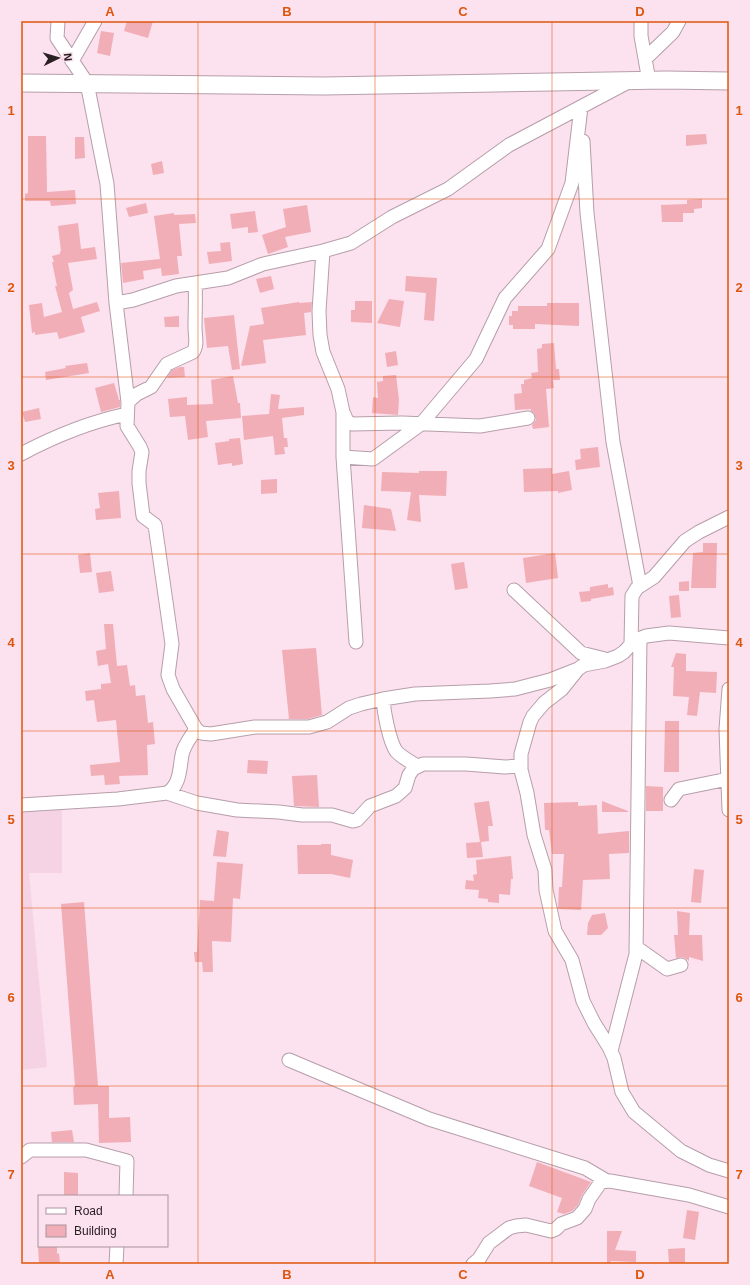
<svg xmlns="http://www.w3.org/2000/svg" width="750" height="1285" font-family="Helvetica,sans-serif">
<style>
.built{fill:#f5d3e4}
.building{fill:#f1aeb7}
.lines{fill:none;stroke-linecap:round;stroke-linejoin:round}
.minor-casing{stroke:#b69eaa;stroke-width:15}
.major-casing{stroke:#b69eaa;stroke-width:19}
.minor{stroke:#fff;stroke-width:13}
.major{stroke:#fff;stroke-width:17}
.grid{fill:none;stroke:#de560d;stroke-width:1;stroke-opacity:0.55}
.neatline{fill:none;stroke:#de560d;stroke-width:1.5}
.grid-label{font-size:13px;text-anchor:middle;font-weight:bold;fill:#de560d}
</style>
<rect width="100%" height="100%" fill="#fce1ee"/>
<path class="built" d="M62,810V873H29L47,1067L21,1070V812Z"/>
<path class="building" d="M127,21H153L148,38L124,31Z
M101,31L114,33L110,56L97,53Z
M706,134L707,144L686,146V135Z
M28,136H46L47,192L75,190L76,204L51,206L50,201H25V194L28,193Z
M75,137H84L85,158L75,159Z
M162,161L164,173L153,175L151,164Z
M702,199V208L694,209V213H683V222H662L661,205L687,204V200Z
M146,203L148,213L129,217L126,208Z
M307,205L311,232L285,237L288,247L268,254L262,235L286,227L283,209Z
M255,211L258,232L248,233V227L232,229L230,214Z
M174,213V215L195,214L196,223L179,224L182,256H177L179,274L162,276L161,268L143,271L144,279L123,283L121,263L160,259L154,216Z
M78,223L81,249L95,247L97,259L68,263L73,290L69,293L73,309L97,302L100,311L81,317L85,332L59,339L57,332L35,335V332L32,333L29,305L42,303L44,317L62,312L55,286H57L52,262H54L52,256L60,254V252L61,251L58,226Z
M230,242L232,261L209,264L207,252L221,251L220,243Z
M271,276L274,289L260,293L256,279Z
M406,276L437,278L434,321L424,320L426,293L405,291Z
M389,299L404,301L400,327L377,323Z
M355,301H372V323L351,322V310H355Z
M299,302V303L312,302L311,312L304,313L306,335L263,340L266,363L241,366L250,326L264,324L261,308Z
M547,303H579V326L535,324V329H513V325H509V316H512V311H518V306H547Z
M234,315L240,369L232,370L228,346L207,348L204,318Z
M179,316V327H165L164,317Z
M554,343L556,369H559L560,380H553L554,388L546,389L549,427L533,429L532,425L536,420L534,413L531,411V409L515,410L514,394L522,393L521,384H524V380L532,378L531,373L538,372L537,349L542,348V344Z
M396,351L398,365L387,367L385,353Z
M87,363L89,373L46,380L45,372L66,368L65,366Z
M180,367H184L185,377L167,378L172,370Z
M396,375L399,400L398,415L372,413L373,397L378,398L377,382L383,381V376Z
M233,376L238,403H240L241,418L206,421L208,437L188,440L185,416L170,417L168,399L187,397V405L213,404L211,380Z
M114,383L119,400H120V407L101,412L95,388Z
M271,394L280,395L278,409L304,407V415L282,418L284,438H287L288,447H284L285,454L275,455L273,436L244,440L242,416L269,414Z
M39,408L41,419L25,422L22,412Z
M240,438L243,464L232,466V463L218,465L215,443L229,441V439Z
M598,447L600,467L576,470L575,460L581,459L580,449Z
M552,468V474L569,471L572,490L558,493V491L524,492L523,469Z
M419,471H447L446,496L419,495L421,522L407,520L411,492L381,491L382,472L419,473Z
M277,479V493L261,494V480Z
M119,491L121,518L96,520L95,509L100,508L98,493Z
M364,505L391,509L396,531L362,528Z
M703,543H717L716,588H691L693,553L703,552Z
M90,553L92,572L80,573L78,555Z
M555,553L558,578L526,583L523,558Z
M464,562L468,588L455,590L451,564Z
M111,571L114,591L99,593L96,573Z
M689,581V591H679V582Z
M608,584V588L613,587L614,595L591,599V601L581,602L579,592L590,591V587Z
M679,595L681,617L671,618L669,596Z
M104,624H113L117,666L127,665L130,686L135,685L136,696L145,695L148,723L153,722L155,744L147,745L148,775L119,776L120,784L105,785L104,775L91,776L90,765L120,762L116,720L97,722L94,700L86,701L85,691L101,689V684L111,683L108,664L98,666L96,651L106,649Z
M316,648L322,715L308,719H289L282,650Z
M676,653L686,654V671L717,672L716,693L700,692L697,716L687,715L689,697L673,696L674,667H671Z
M665,721H679V772H664Z
M248,760L268,761L267,774L247,773Z
M317,775L319,807L294,806L292,776Z
M646,786L663,787V811H646Z
M489,801L493,826H488L489,841L481,842L483,857L467,858L466,843L480,842L474,803Z
M602,801L628,811V812H602Z
M578,802V806L597,805L598,834L629,831V853L609,854L610,879L583,880L581,910L558,909L559,887H562L564,854H552L549,830H545L544,803Z
M217,830L229,832L226,857L213,856Z
M321,844H331V855L353,860L350,878L331,874H298L297,845H321Z
M511,856L513,879H511L510,895L499,894V903L488,902V899L478,898L479,890L465,889L466,880L474,881L473,875L477,874L476,860Z
M217,862L243,864L240,899L233,898L231,942L212,941L213,972H203L202,962H195L194,952H197L200,900L214,901Z
M694,869L704,870L701,903L691,902Z
M84,902L98,1086H109V1118L130,1117L131,1142L99,1143L98,1104L74,1105L73,1087L75,1086L61,904Z
M677,911L690,913L689,935H702L703,961L689,957V961L683,957L676,958L674,935H678Z
M605,913L608,928L601,935H587L588,923L592,915Z
M72,1130L74,1142H52L51,1132Z
M537,1162L591,1182L582,1195L578,1205L572,1211L564,1214L557,1212L562,1198L529,1186Z
M64,1172L78,1173V1196H64Z
M687,1210L699,1212L695,1240L683,1238Z
M607,1231H622L615,1250L636,1251V1262L611,1261L610,1264H607Z
M38,1246H57V1254L59,1253L60,1264H39Z
M685,1248V1264H669L668,1249Z"/>
<g class="lines">
<g class="minor-casing">
<path id="minor" d="M58,21L57,38L87,83L107,184L116,303L128,402L127,426L140,447L142,452L139,471V483L143,516L155,525L172,644L168,675L173,689L196,729L201,733L211,734L255,727H309L327,722L349,708L361,704L383,699L415,694L490,691L515,689L550,680L578,669L584,665L605,661L618,656L624,652L634,641L646,636L669,633L729,638
M641,21V36L649,81
M645,59L673,32L679,21
M72,61L95,21
M583,141L587,213L613,442L640,586
M323,251L319,311L320,335L323,352L338,389L343,412L347,421L352,424L402,423L480,426L528,418
M116,303L133,300L176,286L228,278L263,264L323,251L351,243L392,217L448,189L509,145L630,81
M128,402L137,394L151,387L167,364L193,352C198,345 195,336 195,327C195,312 196,298 195,283
M343,412V457L373,459L421,424L476,359L505,298L548,249L572,183L581,107
M21,454C55,436 89,422 127,414
M343,457L356,642
M514,590L581,653L605,659
M631,644L632,596L637,588L654,577L685,541L699,532L729,517
M578,669L562,689L544,703L533,716L530,722L521,754V770L527,793L534,835L545,870L546,890L555,931L572,960L583,1001L594,1023L609,1047L614,1058L622,1092L634,1112L681,1151L709,1165L729,1171
M729,689L726,729L729,810
M383,699C384,712 389,740 396,751C401,757 411,762 417,766
M167,793L197,803L237,810L279,812L302,815H332L353,821L357,820L370,806L396,796L405,788L409,775L413,769L423,764H466L505,767L520,766
M671,800L679,789L728,779
M21,805L118,799L167,793C182,784 179,765 183,751C186,743 191,736 196,729
M636,947L667,969L681,965
M611,1051L636,954L640,638
M289,1060L429,1119L585,1168L607,1181
M21,1157L30,1150H86L127,1161L126,1196
M116,1264L117,1246
M473,1264L479,1259L489,1243L509,1228L516,1226L526,1225L551,1231L556,1229L561,1224L577,1218L585,1209L589,1199L601,1182L610,1181L689,1195L729,1207"/>
</g>
<g class="major-casing">
<path id="major" d="M21,83L324,86L666,80L729,81"/>
</g>
<use href="#minor" class="minor"/>
<use href="#major" class="major"/>
</g>
<path class="grid" d="M198,21V1264M375,21V1264M552,21V1264M21,199H729M21,377H729M21,554H729M21,731H729M21,908H729M21,1086H729"/>
<rect width="750" height="1285" fill="none" stroke="#fce1ee" stroke-width="44"/>
<rect x="38" y="1195" width="130" height="52" fill="#fce1ee" stroke="#a8949d"/>
<rect x="46" y="1208" width="20" height="6" fill="#ffffff" stroke="#a8949d"/>
<text x="74" y="1215" font-size="12" fill="#292024">Road</text>
<rect x="46" y="1225" width="20" height="12" fill="#f1aeb7" stroke="#a8949d"/>
<text x="74" y="1235" font-size="12" fill="#292024">Building</text>
<g transform="translate(58 58) rotate(85)" stroke="#fce1ee" stroke-width="3" paint-order="stroke">
<path d="M0-3L7 15L0 10L-7 15Z" fill="#292024"/>
<text y="-6" font-size="11" font-weight="bold" text-anchor="middle" fill="#292024">N</text>
</g>
<rect x="22" y="22" width="706" height="1241" class="neatline"/>
<g class="grid-label">
<text x="110" y="16">A</text>
<text x="287" y="16">B</text>
<text x="463" y="16">C</text>
<text x="640" y="16">D</text>
<text x="11" y="115">1</text>
<text x="739" y="115">1</text>
<text x="11" y="292">2</text>
<text x="739" y="292">2</text>
<text x="11" y="470">3</text>
<text x="739" y="470">3</text>
<text x="11" y="647">4</text>
<text x="739" y="647">4</text>
<text x="11" y="824">5</text>
<text x="739" y="824">5</text>
<text x="11" y="1002">6</text>
<text x="739" y="1002">6</text>
<text x="11" y="1179">7</text>
<text x="739" y="1179">7</text>
<text x="110" y="1279">A</text>
<text x="287" y="1279">B</text>
<text x="463" y="1279">C</text>
<text x="640" y="1279">D</text>
</g>
</svg>
